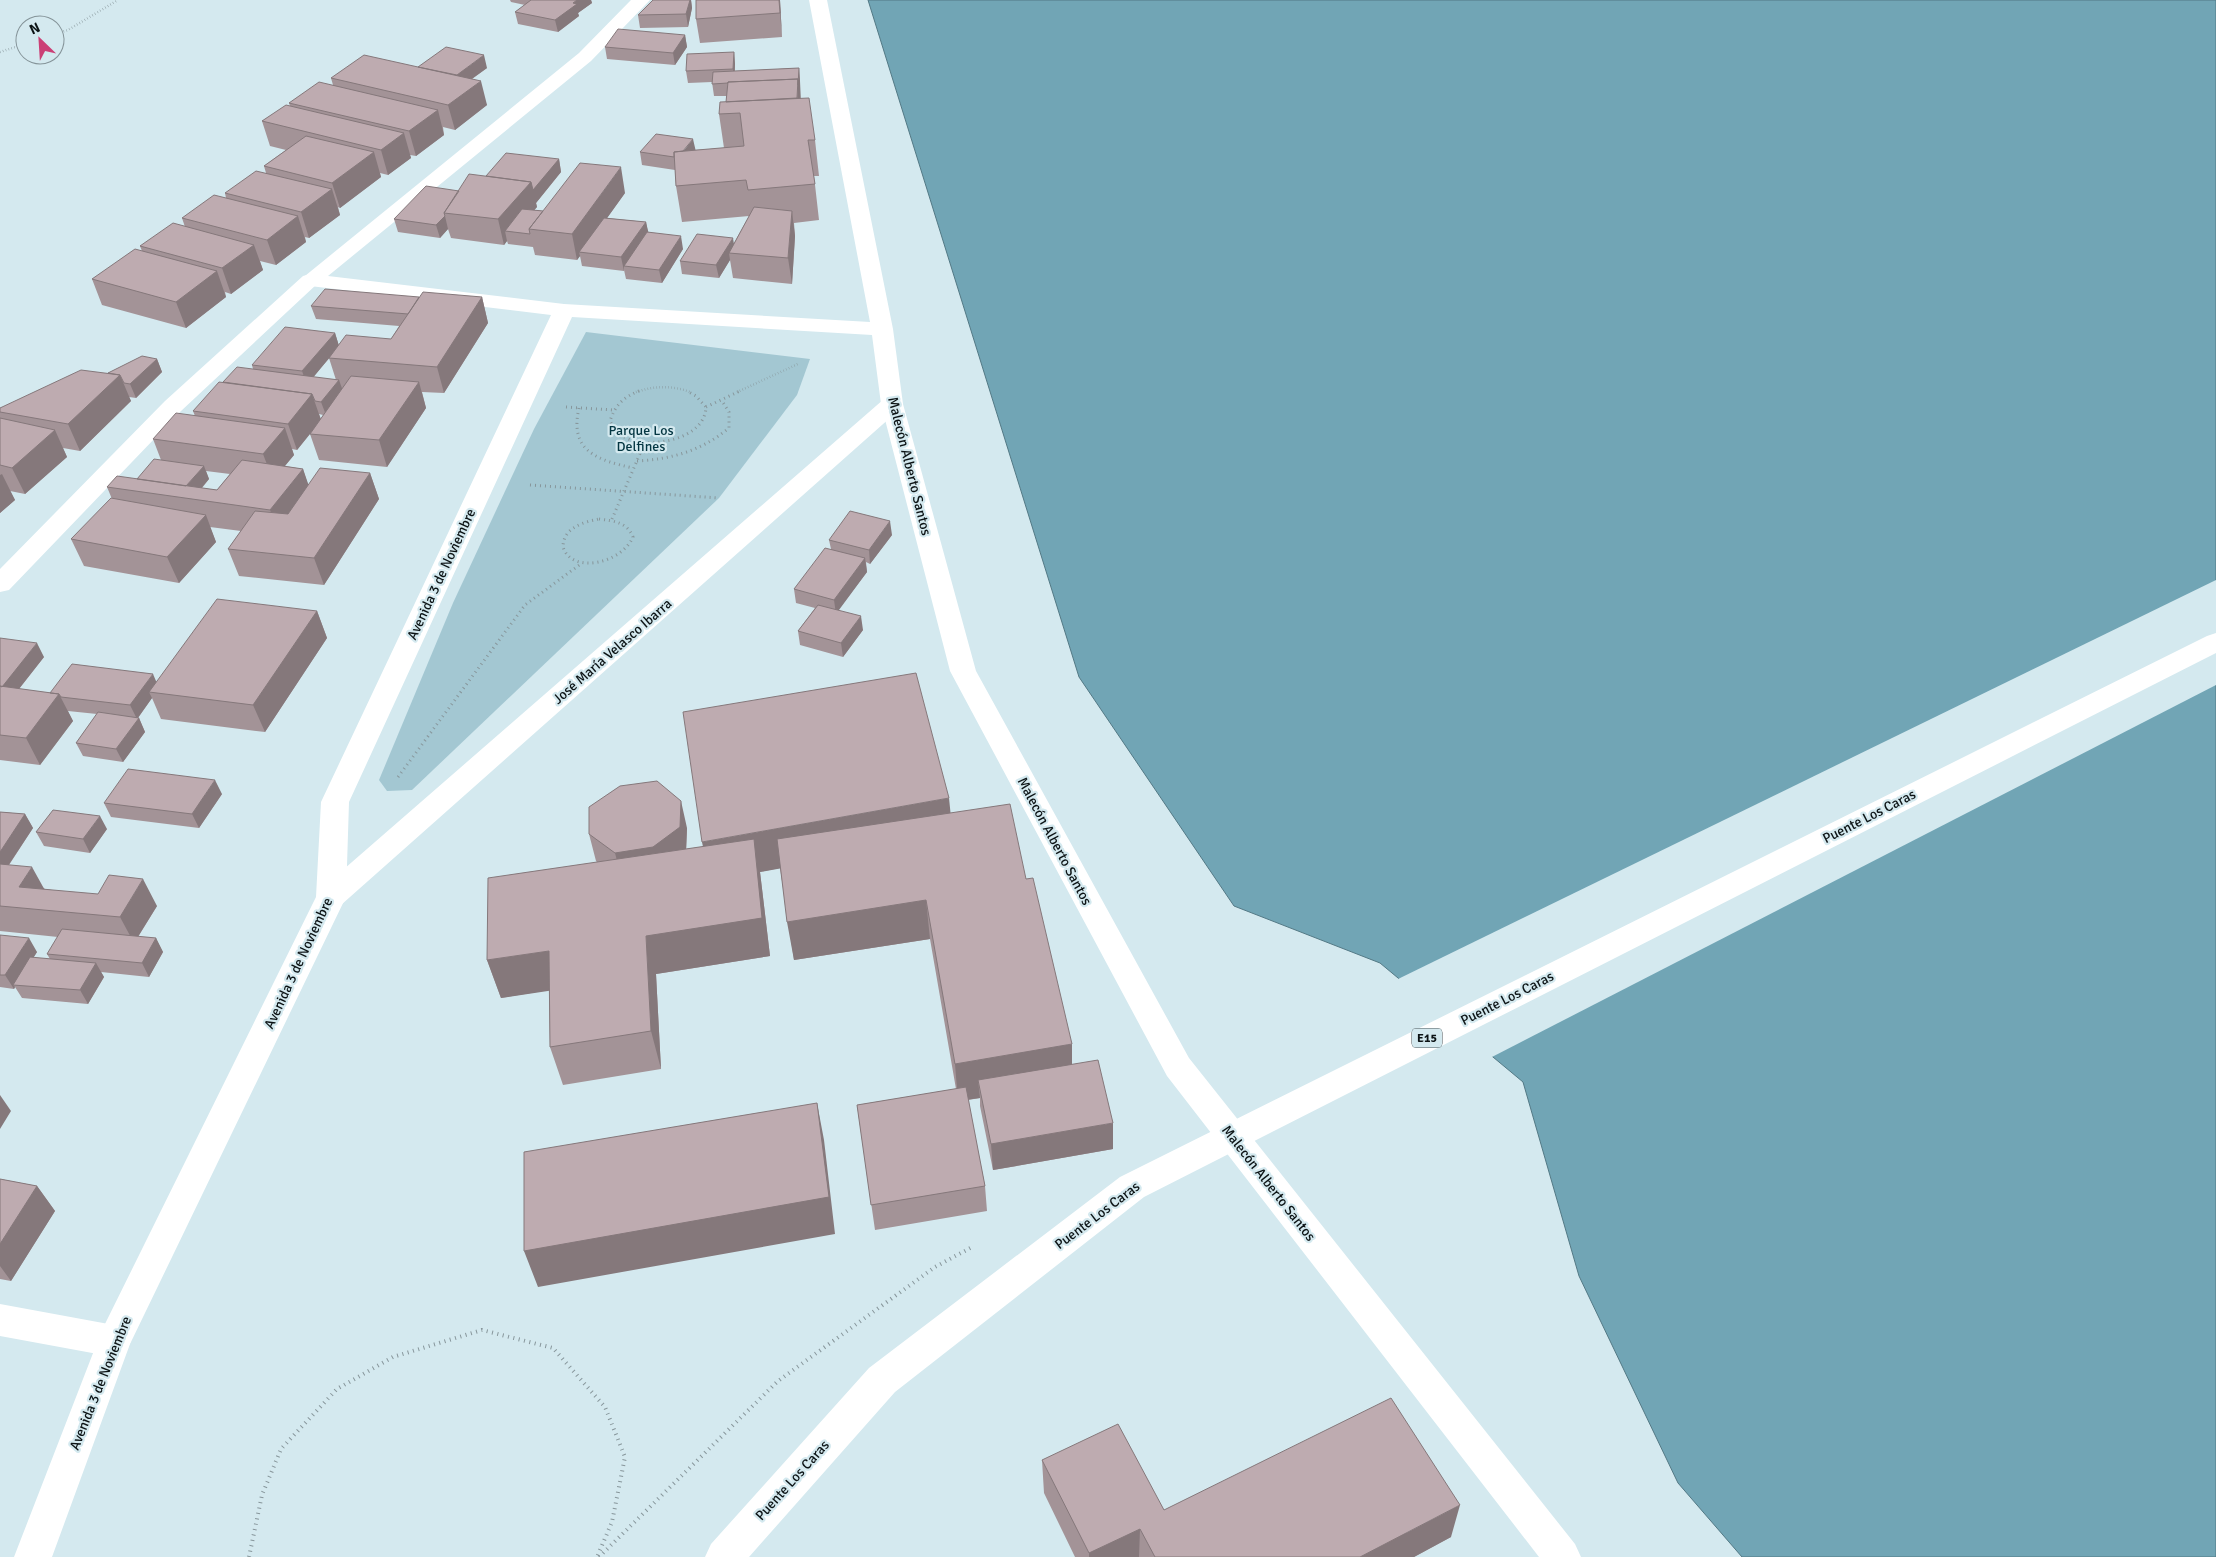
<svg xmlns="http://www.w3.org/2000/svg" width="2216" height="1557" font-family="Signika,sans-serif">
<style>
.green{fill:#a3c7d2}
.water{fill:#71a5b5;stroke:#537985}
.pier{fill:#d4e9ef}
.lines{fill:none;stroke-linecap:round;stroke-linejoin:round}
.path-far2{stroke:#87969b;stroke-width:2.5;stroke-dasharray:0.5 2.5;stroke-linecap:butt}
.path-far1{stroke:#87969b;stroke-width:3;stroke-dasharray:1 4;stroke-linecap:butt}
.path{stroke:#87969b;stroke-width:4;stroke-dasharray:1 4.5;stroke-linecap:butt}
.minor{fill:#fff;fill-rule:evenodd}
.secondary{fill:#fff;fill-rule:evenodd}
.trunk{fill:#fff;fill-rule:evenodd}
.wall{fill:#a39397;fill-rule:evenodd}
.shaded-wall{fill:#85787b}
.building{fill:#beabb0;stroke:#85787b}
.labels{text-anchor:middle;stroke-width:4.5;stroke-linejoin:round;paint-order:stroke}
.shield{fill:#d4e9ef;stroke:#485356;stroke-width:1}
.shield-label{font-size:12px;font-weight:bold;fill:#0c1315}
.park-label{font-size:14px;fill:#043642;stroke:#d4e9ef}
.street-label{font-size:14px;fill:#0c1315;stroke:#d4e9ef}
</style>
<rect width="100%" height="100%" fill="#d4e9ef"/>
<path class="green" d="M586,332L810,359L797,395L719,498L412,790L387,791L379,780L453,603L534,429Z"/>
<path class="water" d="M868,0H2216V1557H1742L1678,1483L1579,1276L1523,1082L1380,963L1234,906L1079,677Z"/>
<path class="pier" d="M2216,580V685L1490,1058L1396,980Z"/>
<g class="lines">
<path class="path-far2" d="M55,34L68,30L118,0
M0,52L25,44
M636,392C654,386 672,385 690,392
M737,392L798,364"/>
<path class="path-far1" d="M639,391C624,397 615,405 610,421C614,428 618,434 626,438C650,449 705,440 706,407L696,396L687,391
M566,407L613,410
M706,407L740,391
M579,408C569,451 597,460 633,468
M637,461C672,459 701,451 729,428V412L722,401
M530,485L719,498
M599,519C614,521 627,522 633,537C622,563 572,575 563,547C563,528 583,522 599,519Z
M612,519L645,442
M398,777L525,605L582,563"/>
<path class="path" d="M249,1557L262,1495L281,1449L337,1389L393,1357L482,1330L553,1348L605,1407L625,1457L612,1522L597,1557
M599,1557L778,1381L935,1267L974,1246"/>
<path class="minor" d="M310,274L317,276L320,280L317,284L181,411L9,590L0,592V569L165,401L303,276Z
M892,397L900,399L903,404L900,409L341,905L331,908L321,905L316,897L321,889L884,399Z
M0,1304L114,1325L126,1330L131,1341L126,1352L114,1357L0,1336Z"/>
<path class="secondary" d="M631,0H650L591,61L328,276L564,304L870,322L809,0H827L893,329L903,404L976,671L1189,1058L1575,1544L1581,1557H1539L1167,1076L950,671L881,404L872,335L572,317L349,802L346,897L130,1344L52,1557H14L102,1330L316,897L321,802L551,315L310,286L303,284L300,280L579,53Z"/>
<path class="trunk" d="M2216,633V653L1144,1197L895,1392L749,1557H705L711,1544L869,1368L1120,1177L2207,636Z"/>
</g>
<path class="wall" d="M510,0H591L592,3L578,13L579,16L558,32L518,24L515,12L525,5L511,2Z
M653,0H691L692,8L688,27L640,28L638,15Z
M780,0L782,37L700,43L696,19Z
M685,35L687,47L675,65L607,59L605,47Z
M734,52L735,64V71L799,68L800,81V98L815,140L819,176H814L819,220L794,223L795,236L792,284L733,278L730,260L719,278L682,274L680,261L734,243L749,216L682,222L676,186L675,170L642,165L640,152L695,150L724,148L719,114L726,102L727,96H714L712,82L688,83L686,71Z
M418,67L487,68L472,79L487,105L455,130L443,127L444,135L416,156L410,155L411,158L388,175L380,173L381,177L340,208L338,207L340,215L309,238L305,237L306,242L276,265L260,261L263,270L231,294L225,292L226,297L186,328L102,305L92,279L142,251L140,246L185,227L182,218L226,198L225,193L266,173L264,166L286,150L270,146L262,121L290,106L289,103L333,85L331,78Z
M559,159L561,172L536,203L537,207L534,210L543,211L625,193L607,218L646,222L648,233L683,249L662,283L626,279L624,270V271L582,266L580,256L577,260L535,255L533,247L508,244L507,241L504,245L451,238L448,229L440,238L398,232L394,219L459,191L486,176Z
M419,297H482L488,323L444,393L422,392L426,408L387,467L319,460L310,434L297,450L292,449L294,455L285,466L303,469L308,485L370,473L379,499L324,585L239,576L228,549L241,531L210,527L216,542L179,583L84,566L71,539L112,499L107,487L137,479L161,460L153,439L195,416L193,411L223,382L253,369L252,365L335,333L339,346L391,339L399,326L316,319L311,306ZM332,355L329,358L336,380L313,377ZM319,414L323,415L321,419ZM206,471L230,474L217,490L202,488L209,479Z
M157,359L162,372L136,398L129,397L131,401L80,451L63,448L67,457L25,494L10,491L15,500L0,513V408L108,373Z
M892,535L870,564L866,562L867,572L838,610L863,630L843,657L800,645L798,631L815,608L796,603L794,589L831,549L829,540Z
M317,611L327,638L265,732L161,719L152,698L138,718H139L145,732L123,762L83,756L76,743L97,714L68,711L73,721L40,765L0,760V638L44,657L19,689L50,693L156,682Z
M222,794L199,828L111,817L104,803Z
M0,812L25,814L33,828L9,865L45,889L157,906L138,937L156,938L163,952L149,977L101,972L104,977L88,1004L22,998L15,987L14,989L0,987V935L37,952L33,958L50,959L47,954L58,937L0,931Z
M951,813L1026,879L1072,1064L1113,1149L993,1170L980,1106V1098L968,1100L985,1186L987,1211L875,1230L857,1105L956,1089L930,939L794,960L780,868L760,872L770,956L656,974L661,1069L563,1085L550,1047L549,990L501,998L487,960L597,862L596,861L589,834L687,828L686,849Z
M107,829L90,853L44,846L36,832Z
M0,1179L37,1186L55,1211L11,1281L0,1279Z
M1042,1460L1164,1510L1451,1537L1414,1557H1075L1044,1493Z"/>
<path class="shaded-wall" d="M577,0H591L592,3L578,13L579,16L558,32L555,20Z
M690,0H691L692,8L688,27L686,14Z
M779,0H780L782,37L780,13Z
M685,35L687,47L675,65L673,53Z
M734,52L735,64L734,81L733,69Z
M484,55L487,68L452,93L449,81Z
M799,68L800,81L801,103L797,105Z
M481,81L487,105L455,130L448,105Z
M438,110L444,135L416,156L409,131Z
M404,133L411,158L388,175L381,150Z
M693,139L696,152L678,158Z
M374,152L381,177L340,208L332,183Z
M559,159L561,172L536,203L537,207L515,232L505,231L507,241L504,245L498,219L531,182Z
M621,167L625,193L582,253L579,252L580,256L577,260L572,234Z
M332,189L340,215L309,238L301,212Z
M792,211L795,236L792,284L788,258Z
M298,216L306,242L276,265L267,240Z
M445,216L448,229L440,238L436,225Z
M646,222L649,235L624,266V271L621,257Z
M681,236L683,249L662,283L659,270Z
M733,238L735,251L729,253L730,260L719,278L716,265Z
M254,245L263,270L231,294L222,268Z
M217,271L226,297L186,328L176,302Z
M482,297L488,323L444,393L437,367Z
M335,333L339,346L307,385L302,371Z
M157,359L162,372L136,398L130,384Z
M120,375L131,401L80,451L68,424Z
M339,380L344,394L326,415L321,402Z
M419,382L426,408L387,467L379,440Z
M312,394L321,420L297,450L288,424Z
M285,428L294,455L273,480L263,454Z
M55,430L67,457L25,494L12,468Z
M204,466L209,479L192,499L181,492Z
M303,469L312,495L280,537L270,510Z
M370,473L379,499L324,585L314,558Z
M2,474L15,500L0,513V475Z
M206,515L216,542L179,583L167,557Z
M890,521L892,535L870,564L869,550Z
M865,558L867,572L836,614L834,600Z
M317,611L327,638L265,732L253,705Z
M861,616L863,630L843,657L841,643Z
M37,643L44,657L7,704L0,689Z
M153,674L159,688L149,692L152,698L137,719L130,705Z
M59,694L73,721L40,765L26,738Z
M139,718L145,732L123,762L116,749Z
M215,780L222,794L199,828L192,814Z
M949,798L953,837L760,872L770,956L656,974L661,1069L651,1031L646,936L710,881L702,842Z
M681,801L687,828L686,854L622,880L615,853Z
M25,814L33,828L0,878V852Z
M100,816L107,829L90,853L83,839Z
M32,867L47,894L19,887Z
M143,879L157,906L134,943L120,917Z
M926,900L930,939L794,960L787,922Z
M29,938L37,952L16,985H13L15,987L14,989L5,975Z
M156,938L163,952L149,977L142,963Z
M549,951L561,989L501,998L487,960Z
M96,963L104,977L88,1004L80,990Z
M1072,1044V1082L978,1080L980,1098L958,1101L955,1064Z
M0,1095L11,1111L0,1129Z
M817,1103L824,1140L835,1234L538,1287L524,1251Z
M1113,1123V1149L993,1170L991,1144Z
M37,1186L55,1211L11,1281L0,1266V1244Z
M1460,1505L1451,1537L1414,1557H1360Z
M1140,1529L1139,1557H1089V1553Z"/>
<path class="building" d="M531,0H577L573,3L577,4L555,20L515,12Z
M653,0H690L686,14L638,15Z
M696,0H779L780,13L696,19Z
M618,29L685,35L673,53L605,47Z
M446,47L484,55L457,75L418,67Z
M734,52L733,69L686,71L687,54Z
M364,55L481,81L448,105L331,78Z
M799,68L798,85V79L728,82V83L712,84L713,72Z
M798,79L797,98L726,102L728,82Z
M319,82L438,110L409,131L289,103Z
M809,98L815,140H808L815,184L748,190L746,180L676,186L674,152L744,146L740,113L719,114L720,102Z
M286,105L404,133L381,150L262,121Z
M656,134L693,139L683,151L674,152V157L640,152Z
M306,136L374,152L332,183L264,166Z
M506,153L559,159L533,190L531,182L486,176Z
M580,163L621,167L572,234L529,229Z
M256,171L332,189L301,212L225,193Z
M469,174L531,182L498,219L444,213Z
M426,186L459,191L444,213L445,216L436,225L394,219Z
M214,195L298,216L267,240L182,218Z
M754,207L792,211L788,258L729,253Z
M522,209L543,211L529,229L530,234L505,231Z
M604,218L646,222L621,257L579,252Z
M173,223L254,245L222,268L140,246Z
M647,232L681,236L659,270L624,266Z
M697,234L733,238L716,265L680,261Z
M135,249L217,271L176,302L92,279Z
M325,289L419,297L408,314L311,306Z
M423,292L482,297L437,367L329,358L346,335L391,339Z
M285,327L335,333L302,371L252,365Z
M142,356L157,359L130,384L124,383L120,375L108,373Z
M237,367L339,380L321,402L315,401L312,394L223,382Z
M81,370L120,375L68,424L0,412V408Z
M351,376L419,382L379,440L310,434Z
M219,382L312,394L288,424L193,411Z
M176,413L285,428L263,454L153,439Z
M0,418L55,430L12,468L0,465Z
M154,459L204,466L186,486L137,479Z
M242,460L303,469L270,510L107,487L117,476L217,490Z
M320,468L370,473L314,558L228,549L255,511L288,514Z
M111,498L206,515L167,557L71,539Z
M850,511L890,521L869,550L829,540Z
M825,548L865,558L834,600L794,589Z
M217,599L317,611L253,705L149,692Z
M818,605L861,616L841,643L798,631Z
M0,638L37,643L2,687L0,686Z
M72,664L153,674L130,705L61,697L59,694L50,693Z
M916,673L949,798L702,842L683,712Z
M0,686L59,694L26,738L0,735Z
M98,712L139,718L116,749L76,743Z
M128,769L215,780L192,814L104,803Z
M657,781L681,801L680,827L653,847L615,853L589,834V807L620,786Z
M1010,804L1026,879L1033,878L1072,1044L955,1064L926,900L787,922L777,839Z
M53,810L100,816L83,839L36,832Z
M0,812L25,814L0,852Z
M754,839L762,918L646,936L651,1031L550,1047L549,951L487,960L488,878Z
M0,864L32,867L19,887L98,894L109,875L143,879L120,917L0,906Z
M62,929L156,938L142,963L47,954Z
M0,935L29,938L5,975H0Z
M30,957L96,963L80,990L13,985Z
M1098,1060L1113,1123L991,1144L978,1080Z
M966,1087L985,1186L871,1205L857,1105Z
M817,1103L829,1197L524,1251V1152Z
M0,1179L37,1186L0,1244Z
M1391,1398L1460,1505L1360,1557H1155L1140,1529L1089,1553L1042,1460L1118,1424L1164,1510Z"/>
<g class="labels">
<rect class="shield" x="1412" y="1028.5" width="30" height="19" rx="4"/>
<g class="shield-label">
<text x="1427" y="1042">E15</text>
</g>
<g class="park-label">
<text x="641" y="435">Parque Los<tspan x="641" dy="16">Delfines</tspan></text>
</g>
<g class="street-label">
<text transform="translate(910 466) rotate(76)" y="5">Malecón Alberto Santos</text>
<text transform="translate(441 574) rotate(-65)" y="5">Avenida 3 de Noviembre</text>
<text transform="translate(612 651) rotate(-41)" y="5">José María Velasco Ibarra</text>
<text transform="translate(1869 816) rotate(-27)" y="5">Puente Los Caras</text>
<text transform="translate(1055 841) rotate(62)" y="5">Malecón Alberto Santos</text>
<text transform="translate(298 963) rotate(-65)" y="5">Avenida 3 de Noviembre</text>
<text transform="translate(1507 998) rotate(-27)" y="5">Puente Los Caras</text>
<text transform="translate(1269 1183) rotate(52)" y="5">Malecón Alberto Santos</text>
<text transform="translate(1097 1215) rotate(-37)" y="5">Puente Los Caras</text>
<text transform="translate(100 1383) rotate(-68)" y="5">Avenida 3 de Noviembre</text>
<text transform="translate(792 1480) rotate(-48)" y="5">Puente Los Caras</text>
</g>
</g>
<g transform="translate(40 40) rotate(335)"><circle r="24" fill="#d4e9ef" stroke="#849398"/>
<path d="M0-4L9 19L0 12L-9 19Z" fill="#cb4076"/>
<text y="-8" font-size="14" font-weight="bold" text-anchor="middle" fill="#0c1315">N</text>
</g>
</svg>
